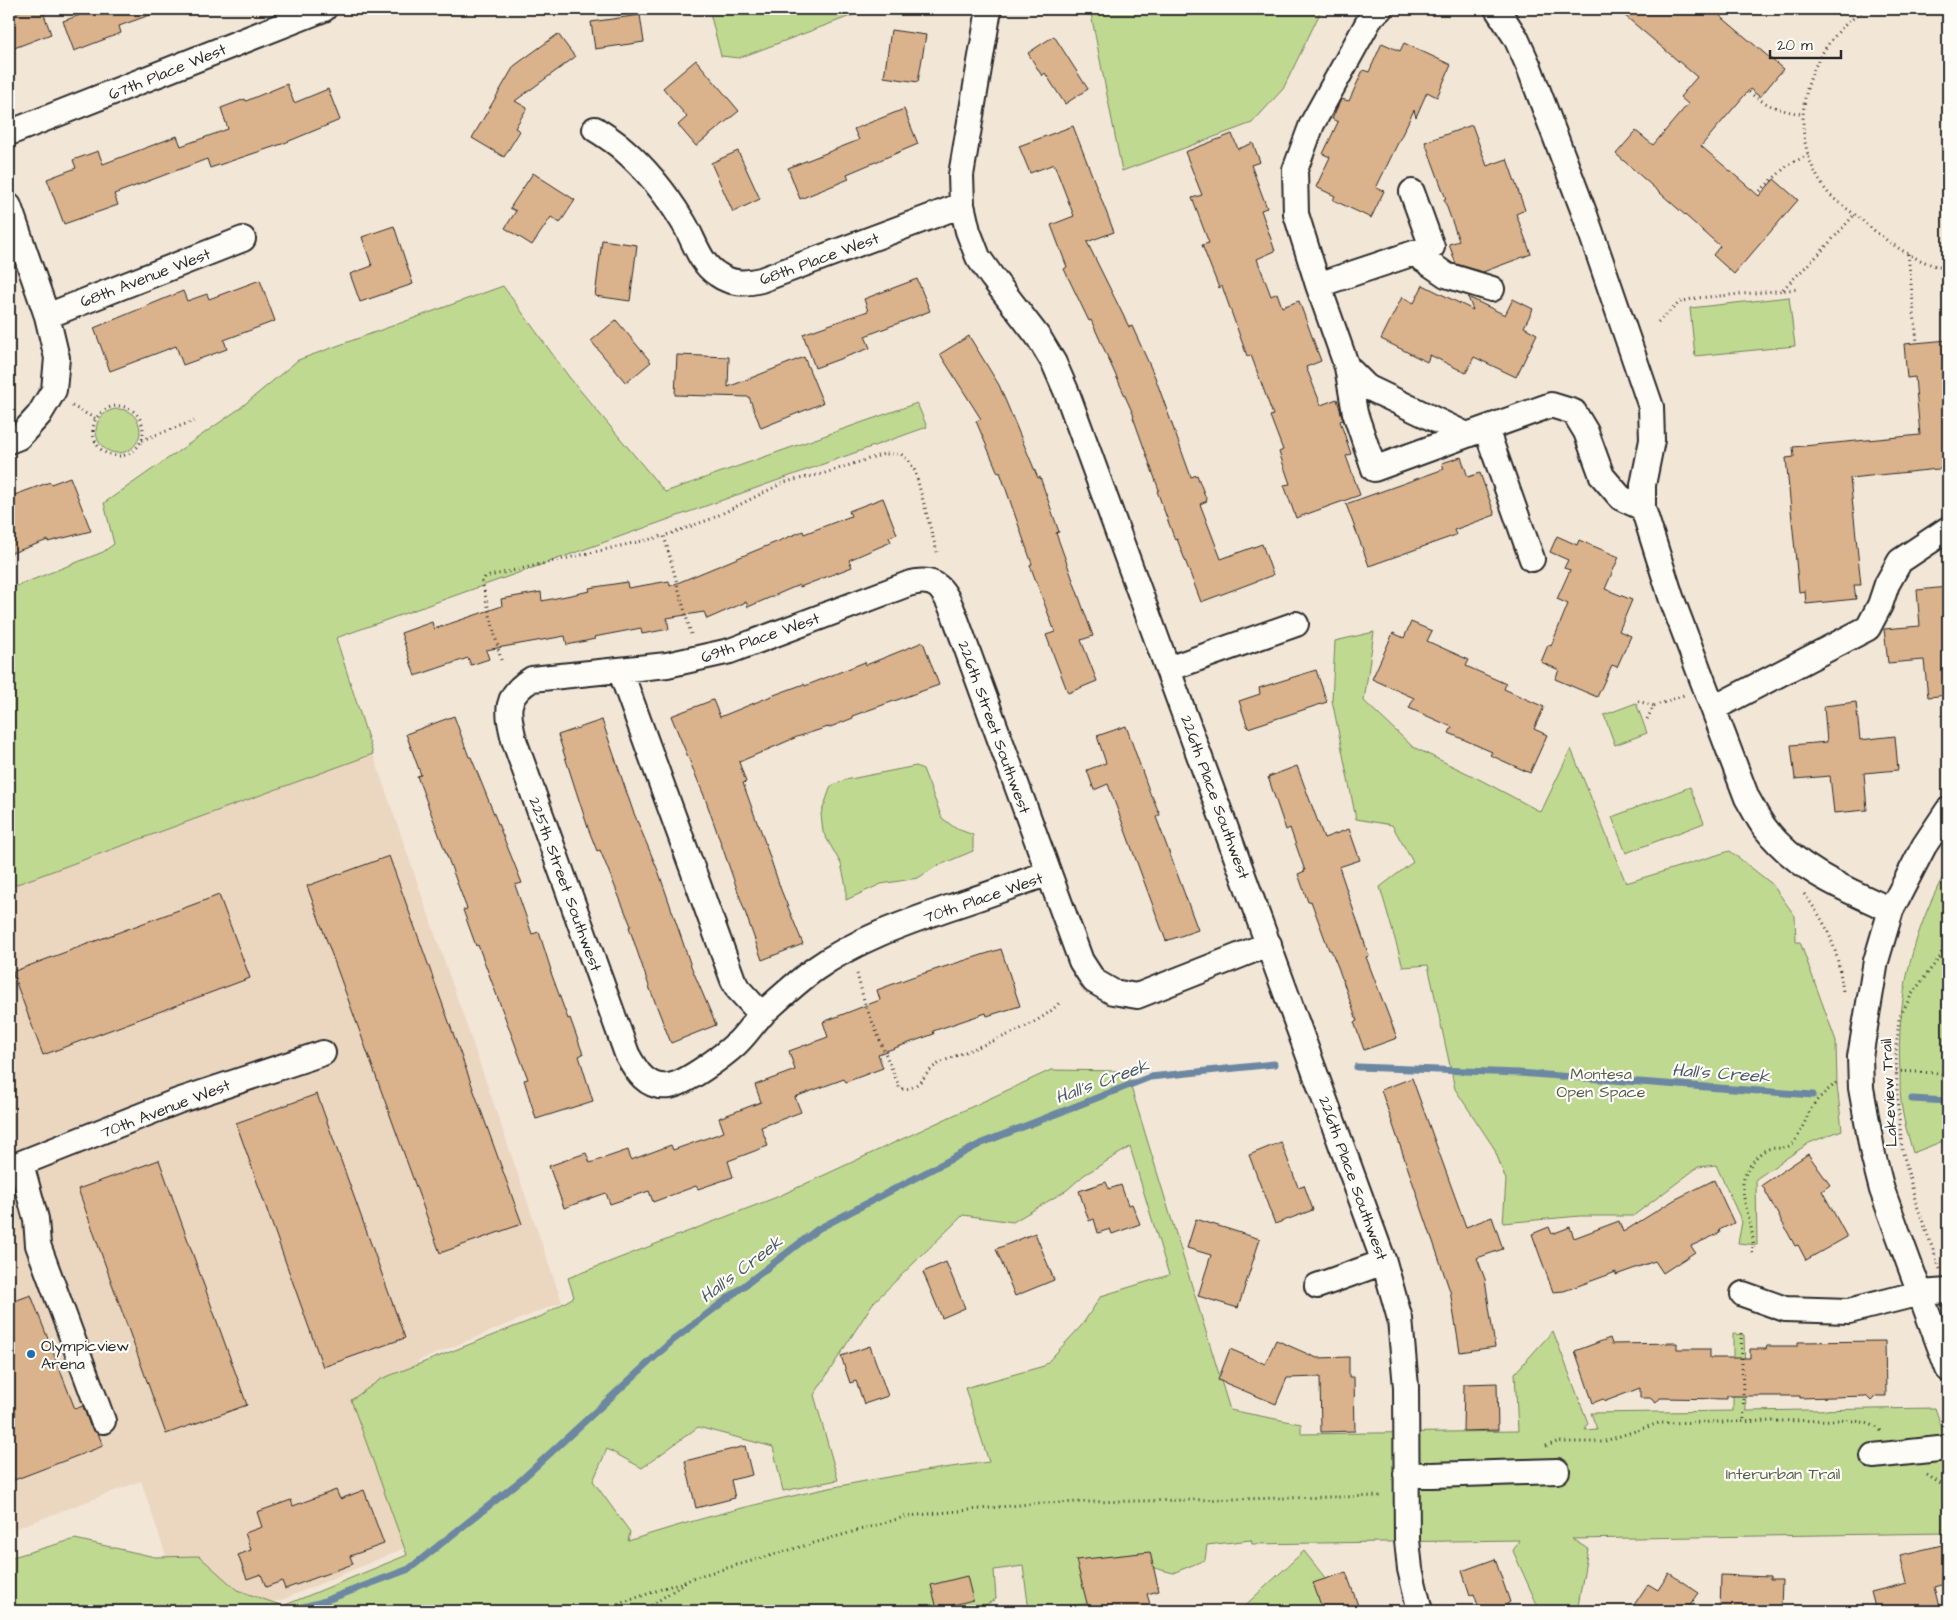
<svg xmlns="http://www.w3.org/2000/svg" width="1957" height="1620" font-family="'Architects Daughter',sans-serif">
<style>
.built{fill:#ebd6c0}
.green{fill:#bfd990;stroke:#75825e;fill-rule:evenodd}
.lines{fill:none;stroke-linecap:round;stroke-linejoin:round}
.stream{stroke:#6c87a2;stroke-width:7}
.building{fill:#dab28b;stroke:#2b2b2b}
.minor-casing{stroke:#2b2b2b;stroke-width:28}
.path{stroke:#2b2b2b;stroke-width:3;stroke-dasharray:1 4;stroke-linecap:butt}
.minor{stroke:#fdfcf7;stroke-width:24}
.poi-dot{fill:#1f6fb2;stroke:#fdfcf7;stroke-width:2}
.labels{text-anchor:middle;stroke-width:4.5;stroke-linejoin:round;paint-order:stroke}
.street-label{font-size:16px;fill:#2b2b2b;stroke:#fdfcf7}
.park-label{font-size:16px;fill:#575f49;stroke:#fdfcf7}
.poi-label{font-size:16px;fill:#2b2b2b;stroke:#fdfcf7;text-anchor:start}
.water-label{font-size:18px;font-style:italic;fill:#4b5967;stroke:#fdfcf7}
</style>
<rect width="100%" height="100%" fill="#f2e6d7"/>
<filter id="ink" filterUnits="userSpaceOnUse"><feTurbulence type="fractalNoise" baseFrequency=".02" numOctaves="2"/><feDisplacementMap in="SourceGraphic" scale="10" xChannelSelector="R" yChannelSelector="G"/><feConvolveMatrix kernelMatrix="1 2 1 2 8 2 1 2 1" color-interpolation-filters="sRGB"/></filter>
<g filter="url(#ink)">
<path class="built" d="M373,754L562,1302L418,1361L455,1508L407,1547L279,1601L183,1606L141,1481L9,1531V887Z"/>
<path class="green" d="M709,9H869L739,58L721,56Z
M1090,9H1322L1283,89L1252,123L1122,171Z
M503,286L569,377L665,492L917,403L927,427L336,638L373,754L9,887V589L103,552L114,544L104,503L239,409L298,360Z
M1789,297L1795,346L1695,356L1690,308Z
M96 431a22 22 0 1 1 44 0a22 22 0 1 1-44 0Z
M1374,632L1364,701L1413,747L1475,777L1541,812L1571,749L1626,883L1730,851L1772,884L1795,916L1796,942H1800L1836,1041L1837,1085L1842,1130L1809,1143L1756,1179L1757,1245L1738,1243L1742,1222L1716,1165L1698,1167L1633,1216H1580L1503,1223L1506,1180L1494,1148L1455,1089L1428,965L1403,967L1380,887L1413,862L1392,825L1356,819L1332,700L1335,641Z
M1636,703L1647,733L1615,745L1604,715Z
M916,766L923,769L942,818L955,828L973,835V851L935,867L918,878L881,884L846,900V886L841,864L823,832L821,814L831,786L845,780Z
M1690,787L1704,823L1626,853L1612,817Z
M1948,867V1139L1913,1153C1909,1138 1904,1123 1902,1109C1900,1097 1900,1086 1900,1074C1896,998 1912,933 1948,867Z
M1051,1070L1126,1071L1230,1410L1301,1424V1434L1518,1431L1515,1373L1553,1331L1588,1423L1585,1430L1597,1429L1591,1413L1733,1411V1334L1744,1335L1746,1411L1935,1408L1948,1446V1533L1572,1539L1588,1549L1578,1606L1593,1611H1540L1513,1551L1519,1540L1252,1544L1251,1540L1207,1545L1205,1560L1173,1573L1132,1562L1085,1604L1029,1611L1023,1566L994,1570L996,1599L975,1611H9V1558L75,1539L155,1557L199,1556L237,1590L283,1606L407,1555L351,1400L381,1379L542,1316L574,1297L568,1278L777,1197ZM1130,1147L1169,1275L1101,1296L1082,1325L1044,1366L965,1388L989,1462C867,1477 745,1503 628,1541L630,1532L593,1481L607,1449L642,1468L698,1427L773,1447L783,1491L838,1480L814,1395L873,1303L963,1215L1013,1222L1067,1190L1084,1175Z
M1304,1551L1345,1603L1326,1611H1239Z"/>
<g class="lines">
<path class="stream" d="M1357,1067L1519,1073L1813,1095
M1912,1099L1948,1101
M287,1611L319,1603L409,1569L520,1481L672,1341L818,1229L982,1143L1150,1077L1274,1064"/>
</g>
<path class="building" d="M25,9H42L51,34L9,50V15Z
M97,9H161V11L119,26L121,33L74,51L63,21Z
M1617,9H1712L1783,69L1760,97L1750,89L1701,146L1759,196L1774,179L1798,200L1734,274L1713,255L1720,246L1616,154L1636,131L1653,145L1688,104L1680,97L1697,77Z
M640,15L644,42L595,49L591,22Z
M891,30L926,35L918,82L884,77Z
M558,34L575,57L515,101L527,108L515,128L520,131L504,157L472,138L514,66Z
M1054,36L1088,89L1065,104L1045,73L1042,76L1028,53Z
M1382,43L1400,51L1404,43L1451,65L1437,97L1427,92L1416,117L1414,110L1376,188L1384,191L1371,218L1333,200L1335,196L1316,187L1330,157L1323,154L1338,122L1332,119L1341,99L1349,101L1363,70L1369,72Z
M696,60L739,111L696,146L678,125L687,117L663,88Z
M287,84L294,103L328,89L340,120L282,144L210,168L207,159L114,194L118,205L64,224L47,179L76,168L73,160L98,151L103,164L177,136L181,146L228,129L221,108L245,99L246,101Z
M904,109L918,144L847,174L849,179L800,199L788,168L859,140L854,129Z
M1472,125L1487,166L1507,159L1525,210L1516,214L1531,254L1483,272L1456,264L1449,244L1459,241L1444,199H1446L1425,142Z
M1073,126L1114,232L1087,242L1129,327L1132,326L1155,377L1191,477L1197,475L1207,501L1200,504L1221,559L1262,544L1273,575L1201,602L1177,539L1175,540L1157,491L1159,490L1133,417L1134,416L1091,320L1089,321L1064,269L1067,267L1051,225L1074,216L1054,164L1030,173L1019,146Z
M1232,134L1238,149L1253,143L1260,162L1251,165L1267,208L1261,210L1275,251L1257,259L1271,296L1277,293L1282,307L1299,301L1321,361L1306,367L1321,405L1337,399L1343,420L1340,421L1351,454L1346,456L1360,495L1296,518L1284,485L1290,484L1279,452L1283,450L1270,416L1273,415L1251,355L1247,356L1222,286L1219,288L1202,245L1209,243L1192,198L1202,195L1185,152Z
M738,151L760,199L733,212L711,163Z
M533,173L575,200L560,223L551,217L532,245L505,228L516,211L510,208Z
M394,226L413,284L360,302L350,274L372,266L362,237Z
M602,240L637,245L630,301L595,296Z
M917,279L930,311L865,336L870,348L815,368L803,334L868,311L864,299Z
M260,280L275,321L224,340L227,349L183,365L176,346L110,371L94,328L183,291L187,301L207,294L209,299Z
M1423,285L1473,310L1468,297L1505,315L1513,299L1533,309L1524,327L1537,334L1516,377L1474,357L1466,373L1430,355L1427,362L1381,339L1402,297L1414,303Z
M616,320L651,362L626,383L591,341Z
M969,336L999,385L1038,478L1040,477L1059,532L1056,533L1093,636L1081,640L1097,681L1068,693L1046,635L1055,632L1030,565L1032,564L1000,472L998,473L976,421L981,419L940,354Z
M1948,340V468L1850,478L1861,585H1854L1856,599L1806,604L1805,591L1799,592L1786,458L1794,457L1793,447L1920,435L1915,377L1907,378L1904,344Z
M677,355L729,357L728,387L804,357L823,403L761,428L749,397L675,395Z
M1461,457L1468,477L1480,473L1495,515L1454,530L1456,535L1369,566L1346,504L1444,469L1442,463Z
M70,477L91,531L48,542V540L9,554V497L50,482L51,484Z
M883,498L897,534L889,537L891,542L849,560L852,567L800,587L799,585L748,607L746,602L707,619L704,612L667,618L669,629L642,634L641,628L594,637L595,639L567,645L565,636L486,650L489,659L471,665L468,658L415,676L401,633L432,622L434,629L502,606L501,599L541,592L542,601L590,591L589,588L627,582L628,588L669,581L670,586L803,531L804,534L851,516L849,511Z
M1557,536L1577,545L1579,540L1619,557L1605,589L1632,600L1619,631L1631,636L1617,667L1612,665L1597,697L1555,679L1559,670L1541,662L1548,645L1551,646L1568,604L1557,599L1570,570L1564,568L1568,560L1550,552Z
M1948,587V695L1928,697L1924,660L1888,663L1884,629L1920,626L1917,590Z
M1411,622L1432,631L1427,641L1469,660L1466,666L1506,684L1504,689L1544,707L1534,729L1547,735L1530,773L1490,755L1492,752L1449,733L1452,727L1409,708L1414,698L1372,679L1393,633L1404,638Z
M923,642L939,685L852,716L853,718L828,728V727L797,737L739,762L746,782L743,783L758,825H759L781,890L803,944L762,960L705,798L671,716L713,700L720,717L774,695L804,684L805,686L865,662L866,665Z
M1316,670L1327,702L1248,728L1239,701L1260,694L1259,688Z
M1856,702L1860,740L1895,736L1898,770L1864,773L1867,810L1834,813L1830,776L1795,779L1791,745L1827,742L1824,706Z
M454,716L469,757H471L522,883L515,885L532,934L539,932L551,970H550L568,1019L570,1018L583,1054L579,1056L593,1101L536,1119L524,1080L528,1079L478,945L476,946L463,910L467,909L417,776L421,775L406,734Z
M602,720L633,811L659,873L691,966L716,1025L671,1043L650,989L629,927L631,926L600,850L597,851L588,828L558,735Z
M1126,726L1151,796H1152L1160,815L1156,817L1198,930L1166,941L1108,784L1094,790L1087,770L1106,763L1097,736Z
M1297,766L1324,838L1349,829L1360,860L1339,867L1369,956L1366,957L1397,1038L1364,1050L1354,1022L1357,1021L1338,967L1331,950H1329L1311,901L1308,902L1298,874L1305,871L1290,828L1286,830L1268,777Z
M389,856L522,1224L440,1253L307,886Z
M219,895L250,978L43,1055L12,972Z
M1001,949L1020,1006L987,1016L986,1013L933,1031L934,1034L878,1054L883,1068L846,1082L844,1079L795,1097L801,1112L761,1127L768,1146L728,1161L733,1177L698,1189L696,1186L653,1202L649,1191L610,1204L606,1193L564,1208L549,1166L586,1153L590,1163L628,1150L631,1160L671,1145L673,1150L724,1132L719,1118L761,1102L755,1085L795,1070L789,1051L828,1037L823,1022L880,1000L877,990L912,977Z
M1412,1078L1466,1227L1492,1217L1503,1249L1477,1258L1485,1279L1495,1347L1460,1352L1450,1291L1381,1090Z
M317,1094L405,1338L323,1367L236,1123Z
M1281,1142L1298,1187L1304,1185L1313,1210L1275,1224L1249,1155Z
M1808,1154L1830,1185L1822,1191L1847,1237L1806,1260L1798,1245L1795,1246L1762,1185Z
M159,1160L247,1405L166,1434L78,1189Z
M1714,1180L1734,1223L1719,1230L1720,1233L1691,1246L1695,1252L1663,1273L1655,1261L1616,1275V1272L1564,1291L1553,1292L1532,1234L1549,1227L1552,1234L1570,1227L1574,1238L1619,1221L1623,1232L1674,1200Z
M1106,1182L1109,1189L1121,1185L1128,1205L1132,1204L1140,1224L1112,1234L1110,1229L1098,1233L1094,1219L1089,1221L1079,1191Z
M1196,1219L1260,1239L1238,1308L1198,1296L1211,1255L1187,1248Z
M1035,1233L1054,1280L1015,1296L996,1249Z
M946,1262L965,1308L942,1318L923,1272Z
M31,1295L75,1409L83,1406L90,1426L98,1433L103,1446L9,1482V1303Z
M1610,1338L1612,1344L1677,1343V1349H1710V1358H1750V1349H1766L1767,1346H1798V1342L1885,1341L1886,1396H1876L1871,1401L1866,1396L1800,1398V1396H1727V1399L1660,1398L1656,1403L1650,1398H1640V1388L1606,1401L1603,1399L1593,1403L1575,1351Z
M1276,1340L1317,1358L1349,1357V1377H1354L1355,1431L1321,1432L1320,1377L1287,1378L1276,1404L1218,1380L1230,1349L1265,1364Z
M870,1346L888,1396L864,1404L856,1381L850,1383L841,1356Z
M1497,1383L1498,1430L1463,1431L1464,1384Z
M745,1446L752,1475L731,1480L735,1498L696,1508L685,1461Z
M336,1490L340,1499L364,1490L384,1544L350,1556L353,1564L285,1589L282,1581L266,1587L261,1574L247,1579L238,1555L251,1550L245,1533L262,1527L257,1512L291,1500L293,1506Z
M1942,1545L1948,1570V1583L1934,1587L1940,1611H1876L1871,1592L1907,1583L1900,1555Z
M1150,1552L1159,1591L1147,1594L1152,1611H1089L1076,1560Z
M1495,1559L1510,1602L1507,1604L1509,1611H1480L1474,1594L1470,1595L1462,1571Z
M1346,1572L1360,1611H1323L1313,1583Z
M1669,1573L1699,1593L1686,1611H1630L1648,1584L1658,1590Z
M1721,1575L1770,1577V1580H1782L1781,1611H1720Z
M967,1576L973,1600L937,1609L931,1585Z"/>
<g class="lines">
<g class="minor-casing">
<path id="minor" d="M989,9L961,175L962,205L968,231L978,257L992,277L1039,338L1054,363L1067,393L1384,1262L1400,1319L1406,1387L1407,1540L1410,1569L1420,1611
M1380,9L1371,17L1312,124L1295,170L1296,214L1318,285L1347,367L1367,387L1467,435L1551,405L1574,412L1586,432L1602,476L1621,498L1643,508
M1497,9L1516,38L1529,67L1585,215L1651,407L1652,440L1643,485V508L1671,597L1747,798C1753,808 1758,819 1765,828C1797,870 1845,889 1891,910
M595,129C604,135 614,141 623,149C645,168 666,194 682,220C694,238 698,262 717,274C731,284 745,284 761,280L962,205
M9,133L324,9
M9,206L47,316L57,358L54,390L39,415L19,437L9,441
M1414,253L1446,275L1492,289
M1318,285L1432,247L1412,192
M47,316L243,239
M1347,367L1355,413L1374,469L1467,435
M1486,429L1532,559
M1168,669L1296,624
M620,670L733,980L738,989L762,1015
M1714,708L1868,628L1880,605L1887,584L1900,561L1948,529
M1948,810L1924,846L1891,910L1876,961L1860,1057L1861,1088L1873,1155L1882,1190L1948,1369
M1048,873C1015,885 982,897 948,908C902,924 856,940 815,969C797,982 780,998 763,1013C753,1023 746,1035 736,1044C723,1056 685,1084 669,1086C647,1089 636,1071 627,1054L514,740C507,711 504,696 532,679L667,665L730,651L908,584C937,575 944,590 954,614L1081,961L1094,981L1113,992L1137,996L1269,944
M21,1164L36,1219L38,1245L103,1421
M9,1168L178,1101L323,1053
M1317,1286L1384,1262
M1743,1294L1785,1309L1849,1311L1920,1293L1948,1291
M1873,1456L1948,1448
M1406,1474L1432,1475L1557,1471"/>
</g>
<path class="path" d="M1865,9C1857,15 1849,21 1842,28C1799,72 1789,138 1825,189C1834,201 1851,211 1863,221C1887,242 1916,263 1948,269
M1939,9L1948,19
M1749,92C1765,105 1781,111 1802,114
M1760,191L1788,165L1808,155
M1908,254L1917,342
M1783,289L1821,252L1855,214
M1658,322L1680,302L1696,298L1799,289
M93 431a25 25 0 1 1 50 0a25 25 0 1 1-50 0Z
M72,406L96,419
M142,440L194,421
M691,634L664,536L711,519L785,482L822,474L884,454H901L909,461L915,471L937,552
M501,660L482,582L485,577L664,536
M1638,701L1654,706
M1647,719L1654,706L1684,695
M1804,894C1830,927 1838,951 1843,992
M857,974L865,1004L900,1089C923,1090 923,1071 940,1063C974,1046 1036,1030 1060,1002
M1896,1071L1936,1073L1948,1076
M1752,1253C1757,1231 1742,1207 1743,1184C1743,1174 1756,1154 1766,1150C1774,1146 1784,1151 1792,1144C1802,1134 1805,1118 1812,1107C1818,1097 1829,1090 1837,1082
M1940,1269L1916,1203L1902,1149L1897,1094L1896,1052L1899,1018L1912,994L1940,957L1947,936L1944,891L1948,868
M1741,1333L1744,1422
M1546,1446L1557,1442H1602L1659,1423L1837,1420C1852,1421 1869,1420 1881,1431
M1927,1475L1948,1489
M599,1611L687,1580
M643,1611L692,1578L908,1516L1040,1503L1383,1496"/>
<use href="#minor" class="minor"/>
</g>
</g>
<circle class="poi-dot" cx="31" cy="1354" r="5"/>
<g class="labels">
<g class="street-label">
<text transform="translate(167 71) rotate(-22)" y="6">67th Place West</text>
<text transform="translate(819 258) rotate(-20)" y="6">68th Place West</text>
<text transform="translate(145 277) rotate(-21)" y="6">68th Avenue West</text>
<text transform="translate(760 637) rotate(-19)" y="6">69th Place West</text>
<text transform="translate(995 727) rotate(70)" y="6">226th Street Southwest</text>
<text transform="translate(1216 797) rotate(70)" y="6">226th Place Southwest</text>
<text transform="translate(566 884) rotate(70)" y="6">225th Street Southwest</text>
<text transform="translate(983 897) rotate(-19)" y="6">70th Place West</text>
<text transform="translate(1888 1093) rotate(-93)" y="6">Lakeview Trail</text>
<text transform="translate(165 1108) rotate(-21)" y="6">70th Avenue West</text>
<text transform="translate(1354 1178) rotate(70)" y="6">226th Place Southwest</text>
</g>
<g class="park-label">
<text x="1601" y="1079">Montesa<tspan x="1601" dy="18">Open Space</tspan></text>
<text x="1783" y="1479">Interurban Trail</text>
</g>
<g class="poi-label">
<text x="41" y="1351">Olympicview<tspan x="41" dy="18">Arena</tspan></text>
</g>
<g class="water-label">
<text transform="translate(1721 1073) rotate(4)" y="6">Hall's Creek</text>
<text transform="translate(1102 1081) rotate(-20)" y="6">Hall's Creek</text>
<text transform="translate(741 1269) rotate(-37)" y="6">Hall's Creek</text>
</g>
</g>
<rect width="1957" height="1620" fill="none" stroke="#fdfcf7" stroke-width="30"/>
<rect x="15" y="15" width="1927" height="1590" fill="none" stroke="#2b2b2b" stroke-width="2" filter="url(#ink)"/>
<path d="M1770 50v8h71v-8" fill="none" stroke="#2b2b2b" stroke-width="2.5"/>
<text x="1777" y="50" font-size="15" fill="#2b2b2b" stroke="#fdfcf7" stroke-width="4" paint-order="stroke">20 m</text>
</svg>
